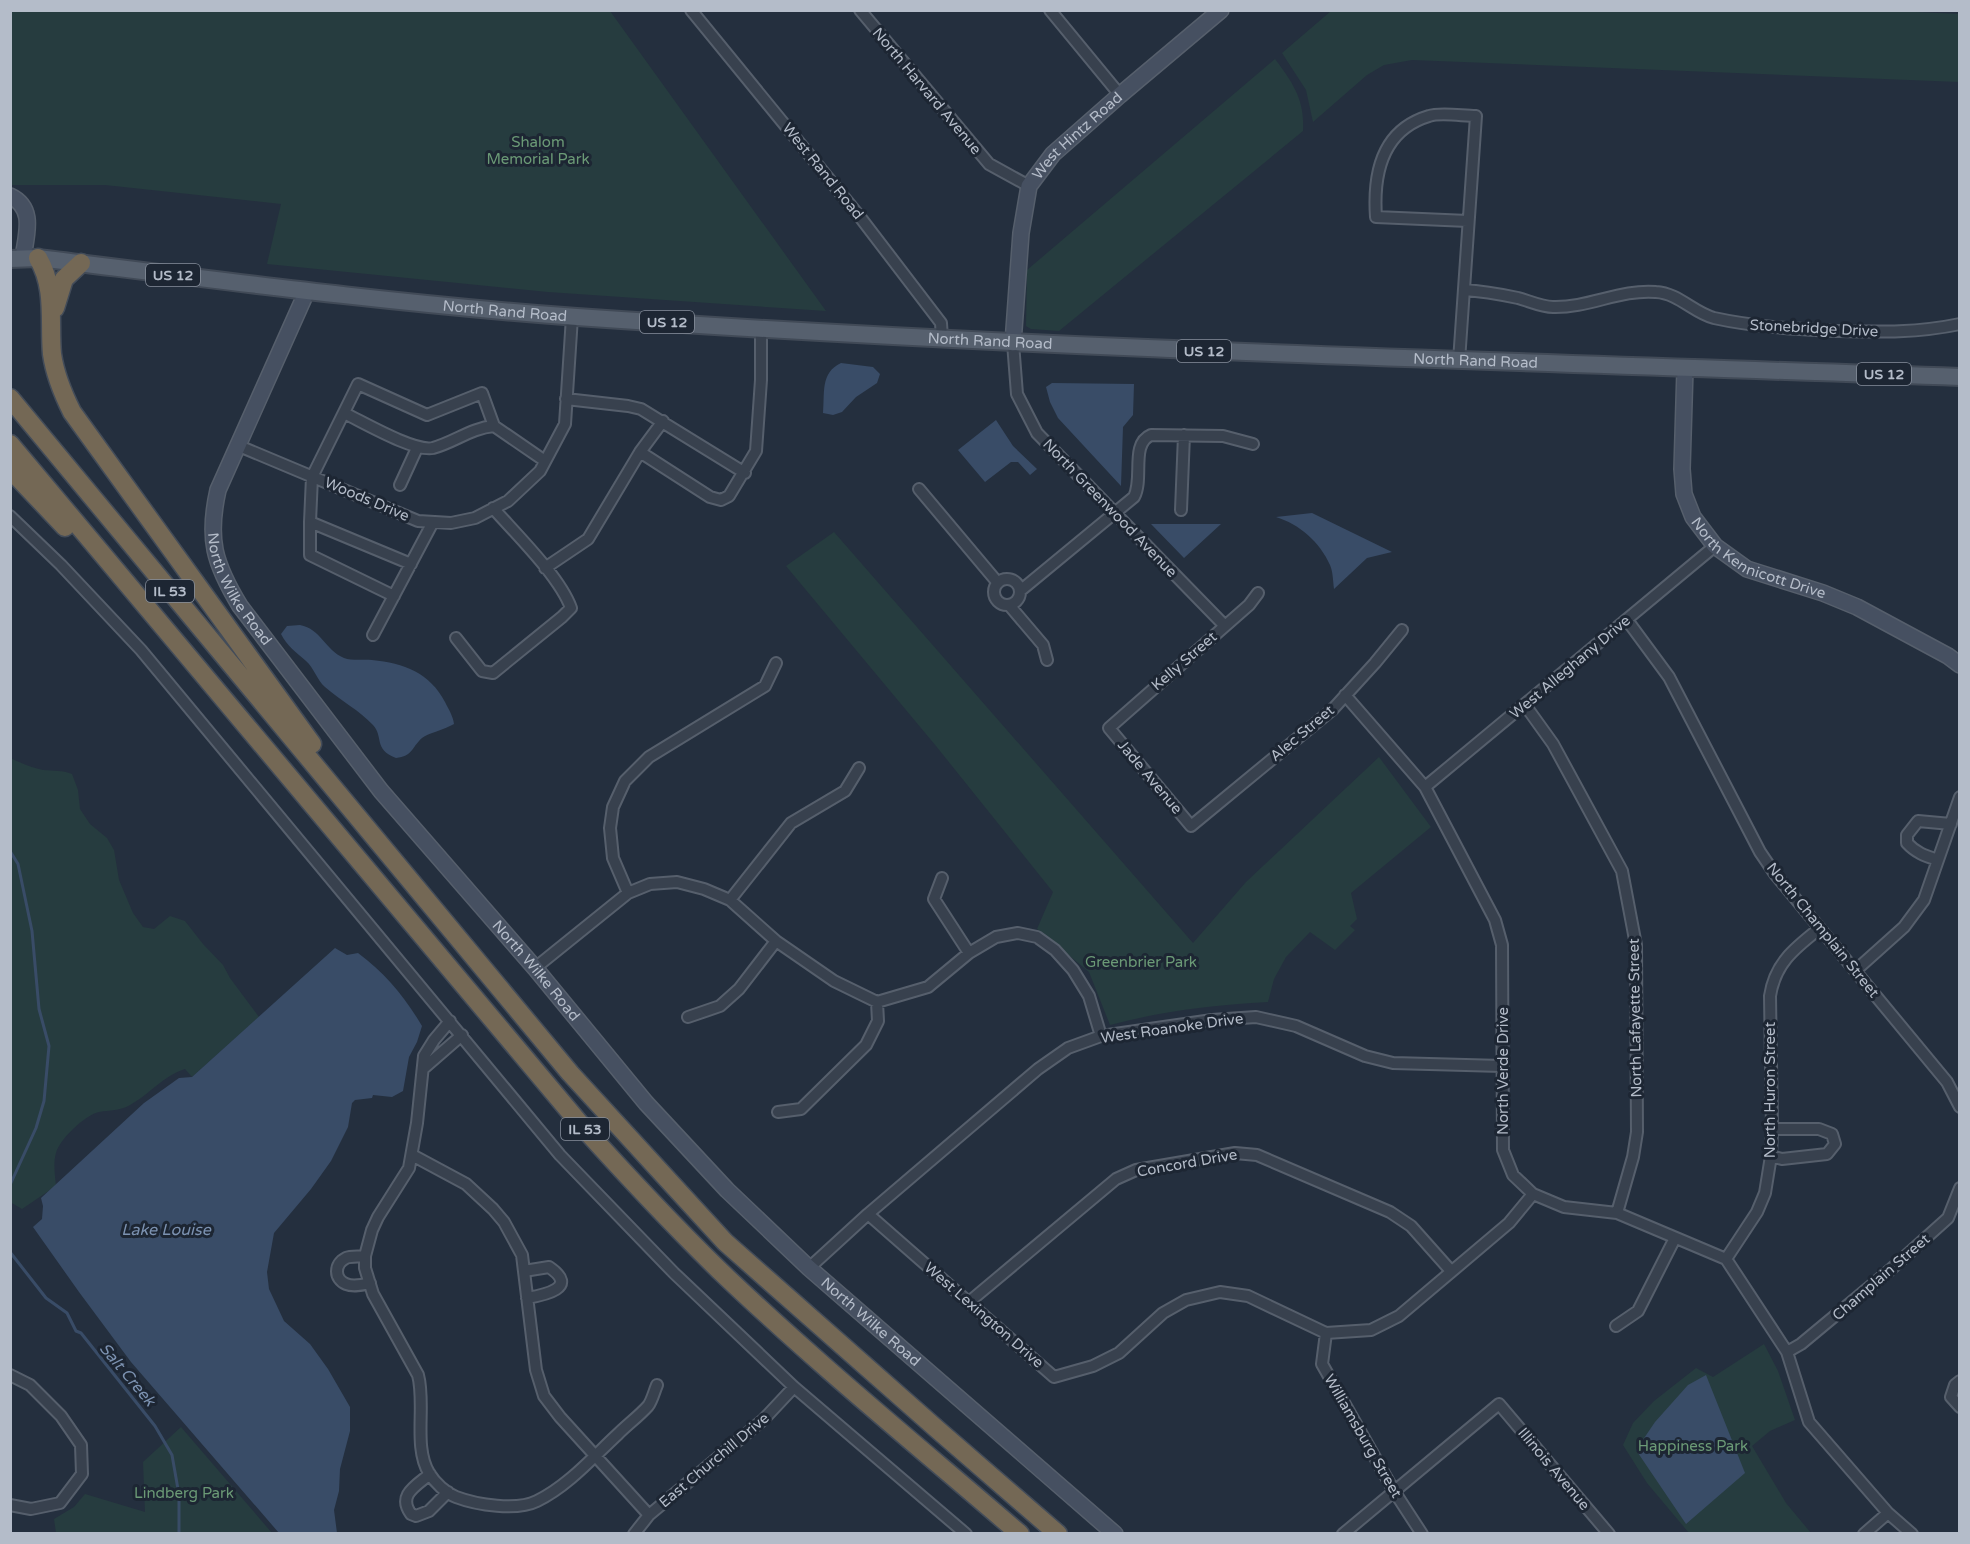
<svg xmlns="http://www.w3.org/2000/svg" width="1970" height="1544" font-family="'Varela Round',sans-serif">
<style>
.green{fill:#263c3f}
.water{fill:#394c67}
.lines{fill:none;stroke-linecap:round;stroke-linejoin:round}
.stream{stroke:#394c67;stroke-width:3}
.street-casing{stroke:#565f6c;stroke-width:14}
.secondary-casing{stroke:#565f6c;stroke-width:18}
.primary-casing{stroke:#414a57;stroke-width:20}
.highway-casing{stroke:#434c59;stroke-width:21}
.street{stroke:#38414e;stroke-width:10}
.secondary{stroke:#465061;stroke-width:15}
.primary{stroke:#56606e;stroke-width:16}
.highway{stroke:#746855;stroke-width:18}
.labels{text-anchor:middle;stroke-width:6;stroke-linejoin:round;paint-order:stroke}
.shield{fill:#1d2633;stroke:#878f9c;stroke-width:1.5}
.shield-label{font-size:14px;font-weight:bold;fill:#b4bcc9}
.street-label{font-size:15px;fill:#b4bcc9;stroke:#1d2633}
.park-label{font-size:15px;fill:#6b9a76;stroke:#1d2633}
.water-label{font-size:16px;font-style:italic;fill:#7c92b1;stroke:#1d2633}
</style>
<rect width="100%" height="100%" fill="#242f3e"/>
<path class="green" d="M11,10L610,11L826,311L548,292L267,264L281,204L105,185H11Z
M1874,10L1959,14V82L1412,60L1384,65L1367,75L1313,122L1306,90L1282,53L1331,11Z
M1275,59C1293,83 1305,100 1303,131L1059,331L1031,329L1026,326L1027,270Z
M834,532L1193,943L1246,882L1379,757L1431,827L1351,893L1357,919L1350,926L1355,930L1335,950L1310,932L1286,957L1274,979L1268,1002C1214,1005 1162,1011 1110,1025L1089,972L1037,929L1053,892L936,746L786,566Z
M10,758C21,763 32,768 43,770C54,771 62,770 72,774L78,790L80,809L90,824L107,838L114,850L119,880L133,913L143,927L154,929L170,916L185,921L203,944L223,965L230,978L259,1017L192,1077L185,1069C163,1076 150,1094 130,1105C120,1111 110,1110 99,1112C85,1115 59,1140 56,1153C53,1163 55,1176 56,1186L22,1209L10,1202Z
M1764,1344L1778,1371L1795,1420L1770,1431L1752,1446L1786,1503L1811,1533H1689L1647,1483L1623,1445L1633,1423L1654,1401L1696,1368L1713,1377Z
M181,1427L272,1533H56L54,1519L74,1507L85,1494L145,1512L143,1462Z"/>
<path class="water" d="M841,363L873,367L880,374L877,383L856,397L842,412L833,415L823,413C825,393 820,373 841,363Z
M1052,383L1134,384L1133,415L1123,427L1121,486L1058,418L1050,402L1046,387Z
M996,420L1013,446L1037,469L1030,475L1018,462H1011L985,482L958,450Z
M1312,513L1392,552L1367,558L1334,589C1333,581 1333,572 1330,565C1320,542 1299,524 1276,517Z
M1151,524H1221L1184,558Z
M300,625C321,629 325,650 344,658C352,661 364,659 372,660C404,663 430,673 445,702C449,710 453,716 454,724C444,730 428,733 422,738C411,748 413,756 396,758C373,749 384,737 373,725C359,710 341,701 325,687C317,680 314,668 306,661C296,652 287,646 281,634L287,626Z
M335,948L347,955L358,953C385,973 405,997 422,1026L417,1042L409,1057L403,1091L392,1097L373,1095L372,1098L355,1100L352,1103L348,1127L331,1161L311,1189L274,1233L267,1272L269,1289L284,1321L310,1344L328,1369L350,1407V1431L340,1469L339,1491L334,1510L337,1533H279L131,1362L79,1292L33,1227L42,1219L43,1206L41,1198L144,1103L179,1078L192,1077Z
M1706,1375L1745,1473L1686,1524L1636,1450L1655,1422L1688,1385Z"/>
<g class="lines">
<path class="stream" d="M10,851L18,864L32,931L39,1009L49,1046L44,1101L36,1128L10,1185
M10,1252L46,1298L67,1313L76,1331L81,1333L155,1426L172,1455L179,1495V1534"/>
<g class="street-casing">
<path id="street" d="M691,10L860,217L941,323L942,339
M860,10L989,164L1029,186
M1050,10L1120,95
M1464,290C1482,291 1499,294 1518,298C1529,301 1542,307 1553,307C1589,308 1620,289 1656,292C1678,293 1694,313 1714,318C1755,327 1795,329 1837,331C1880,332 1917,333 1960,324
M1013,343L1017,394L1037,433L1224,625
M1459,361L1476,116C1463,116 1440,112 1429,116C1382,130 1373,174 1376,217L1468,221
M566,399L628,406L641,409L745,473
M344,413C363,422 414,452 433,448C455,442 471,428 494,426
M239,446L418,521L451,523L475,518L508,501L540,471L565,424L572,317
M640,452L710,497L721,500L729,496L756,451L761,380V328
M400,485L417,448
M919,489L998,583
M1181,510L1184,435
M10,516L61,565L141,650L560,1155L674,1273L794,1387L966,1534
M310,522L312,477L358,384L427,415L482,393L494,426L545,461
M545,568L588,539L640,452L663,421
M994 592a13 13 0 1 1 26 0a13 13 0 1 1-26 0Z
M1020,591L1134,497C1144,478 1130,444 1151,435L1223,436L1253,444
M1258,593L1249,605L1109,728L1191,826L1333,709L1375,663L1402,630
M394,596L310,555V522L411,564
M1009,605L1043,645L1047,660
M1627,620L1669,677L1760,852L1775,874L1947,1082L1960,1107
M373,635L433,522
M456,638L482,671L493,673L562,617L571,608C560,577 516,534 493,508
M1345,695L1425,787L1495,920L1502,945L1503,1150L1513,1175L1533,1194L1564,1207L1617,1213L1726,1259L1787,1352L1809,1422L1888,1513L1912,1534
M1525,705L1553,744L1622,871L1636,945L1637,1132L1633,1157L1617,1213
M1425,787L1715,546
M1938,860C1926,856 1916,853 1907,843V835L1918,821L1951,824
M942,878L934,899L969,953
M628,893L613,858L610,828L613,807L625,781L649,757L765,686L776,663
M730,900L791,823L845,791L859,768
M535,968L628,893L650,884L677,882L704,889L730,900L776,941L834,981L877,1002L928,987L969,953L996,937L1018,933L1037,937L1055,950L1073,970L1089,996L1101,1036
M1856,970L1904,927L1924,900L1960,797
M688,1017L720,1006L739,989L776,941
M450,1021L434,1040L424,1056L417,1123L409,1168L378,1217L372,1230L365,1256V1268L373,1294L418,1375C426,1404 413,1447 429,1473C435,1483 446,1493 456,1497C477,1505 517,1511 537,1501C568,1486 593,1457 618,1434C627,1425 639,1416 648,1406C652,1401 654,1392 657,1385
M424,1068L462,1035
M778,1112L801,1109L866,1045L878,1021L877,1002
M412,1155L466,1184L493,1209L504,1222L522,1255L536,1370L544,1396L560,1417L649,1515
M1771,1156L1782,1159L1827,1154L1835,1144L1832,1134L1819,1129H1772
M868,1214L1054,1377L1093,1366L1119,1353L1163,1313L1186,1300L1220,1292L1248,1296L1326,1333L1371,1330L1399,1316L1509,1223L1533,1194
M365,1256C359,1257 351,1256 346,1258C334,1264 334,1279 346,1284C353,1287 362,1285 370,1283
M1726,1259L1757,1212L1765,1193L1771,1156L1772,1129L1770,996C1775,963 1795,948 1819,929
M809,1268L868,1214L1038,1069L1068,1048L1101,1036L1212,1020L1256,1017L1296,1026L1365,1056L1393,1063L1502,1066
M524,1271L549,1267C580,1288 544,1295 527,1298
M969,1302L1116,1179L1136,1170L1235,1153L1257,1155L1390,1212L1411,1226L1451,1271
M1616,1326L1638,1311L1675,1238
M1326,1333L1322,1364L1394,1491L1422,1534
M1787,1352L1801,1344L1890,1270L1948,1218L1960,1188
M10,1375L30,1385L61,1416L81,1445L82,1474L60,1503L31,1509L10,1505
M1960,1381L1955,1385L1951,1397L1960,1407
M430,1474C416,1486 397,1495 411,1514L416,1516L429,1511L448,1492
M634,1534L649,1515L764,1419L794,1387
M1343,1534L1499,1404L1609,1534
M1864,1534L1888,1513"/>
</g>
<g class="secondary-casing">
<g id="secondary">
<path d="M10,196C36,208 26,235 23,258"/>
<path id="s1" d="M307,291L218,490C207,539 214,563 240,606L381,791L535,968L646,1103L727,1190L809,1268L1115,1534"/>
<path id="s2" d="M1013,343L1021,233L1029,186L1053,154L1120,95L1221,10"/>
<path id="s3" d="M1685,369L1682,469L1684,494L1693,517L1715,546L1747,569L1823,593L1857,607L1948,656L1960,665"/>
</g>
</g>
<g class="primary-casing">
<g id="primary">
<path id="s4" d="M10,259L38,258C217,280 397,304 577,317C1037,349 1498,361 1960,377"/>
</g>
</g>
<g class="highway-casing">
<path id="highway" d="M38,258C56,288 49,322 52,354C55,375 63,394 72,412L312,744
M55,308L64,279L81,263
M10,398L570,1073L725,1242L938,1430L1058,1534
M10,444L581,1125C626,1175 671,1223 719,1270C815,1362 919,1447 1020,1534
M10,469L65,527"/>
</g>
<use href="#street" class="street"/>
<use href="#secondary" class="secondary"/>
<use href="#primary" class="primary"/>
<use href="#highway" class="highway"/>
</g>
<g class="labels">
<g class="shield">
<rect x="146" y="264" width="54" height="22" rx="4.5"/>
<rect x="640" y="311" width="54" height="22" rx="4.5"/>
<rect x="1177" y="340" width="54" height="22" rx="4.5"/>
<rect x="1857" y="363" width="54" height="22" rx="4.5"/>
<rect x="146" y="580" width="48" height="22" rx="4.5"/>
<rect x="561" y="1118" width="48" height="22" rx="4.5"/>
</g>
<g class="shield-label">
<text x="173" y="280">US 12</text>
<text x="667" y="327">US 12</text>
<text x="1204" y="356">US 12</text>
<text x="1884" y="379">US 12</text>
<text x="170" y="596">IL 53</text>
<text x="585" y="1134">IL 53</text>
</g>
<g class="street-label">
<text transform="translate(927 91) rotate(50)" y="5">North Harvard Avenue</text>
<text dy="5" stroke="none"><textPath href="#s2" startOffset="228">West Hintz Road</textPath></text>
<text transform="translate(823 171) rotate(51)" y="5">West Rand Road</text>
<text dy="5" stroke="none"><textPath href="#s4" startOffset="498">North Rand Road</textPath></text>
<text transform="translate(1814 328) rotate(3)" y="5">Stonebridge Drive</text>
<text dy="5" stroke="none"><textPath href="#s4" startOffset="984">North Rand Road</textPath></text>
<text dy="5" stroke="none"><textPath href="#s4" startOffset="1470">North Rand Road</textPath></text>
<text transform="translate(367 499) rotate(23)" y="5">Woods Drive</text>
<text transform="translate(1110 508) rotate(46)" y="5">North Greenwood Avenue</text>
<text dy="5" stroke="none"><textPath href="#s3" startOffset="230">North Kennicott Drive</textPath></text>
<text dy="5" stroke="none"><textPath href="#s1" startOffset="324">North Wilke Road</textPath></text>
<text transform="translate(1184 661) rotate(-41)" y="5">Kelly Street</text>
<text transform="translate(1570 667) rotate(-40)" y="5">West Alleghany Drive</text>
<text transform="translate(1302 733) rotate(-40)" y="5">Alec Street</text>
<text transform="translate(1150 777) rotate(50)" y="5">Jade Avenue</text>
<text transform="translate(1823 930) rotate(51)" y="5">North Champlain Street</text>
<text dy="5" stroke="none"><textPath href="#s1" startOffset="810">North Wilke Road</textPath></text>
<text transform="translate(1635 1018) rotate(-91)" y="5">North Lafayette Street</text>
<text transform="translate(1172 1028) rotate(-8)" y="5">West Roanoke Drive</text>
<text transform="translate(1503 1071) rotate(-90)" y="5">North Verde Drive</text>
<text transform="translate(1770 1090) rotate(-90)" y="5">North Huron Street</text>
<text transform="translate(1187 1163) rotate(-10)" y="5">Concord Drive</text>
<text transform="translate(1881 1277) rotate(-41)" y="5">Champlain Street</text>
<text transform="translate(984 1315) rotate(41)" y="5">West Lexington Drive</text>
<text dy="5" stroke="none"><textPath href="#s1" startOffset="1296">North Wilke Road</textPath></text>
<text transform="translate(1363 1436) rotate(60)" y="5">Williamsburg Street</text>
<text transform="translate(714 1460) rotate(-40)" y="5">East Churchill Drive</text>
<text transform="translate(1554 1469) rotate(50)" y="5">Illinois Avenue</text>
</g>
<g class="park-label">
<text x="538" y="147">Shalom<tspan x="538" dy="17">Memorial Park</tspan></text>
<text x="1141" y="967">Greenbrier Park</text>
<text x="1693" y="1451">Happiness Park</text>
<text x="184" y="1498">Lindberg Park</text>
</g>
<g class="water-label">
<text x="166" y="1235">Lake Louise</text>
<text transform="translate(128 1374) rotate(50)" y="6">Salt Creek</text>
</g>
</g>
<rect width="1970" height="1544" fill="none" stroke="#b4bcc9" stroke-width="24"/>
</svg>
